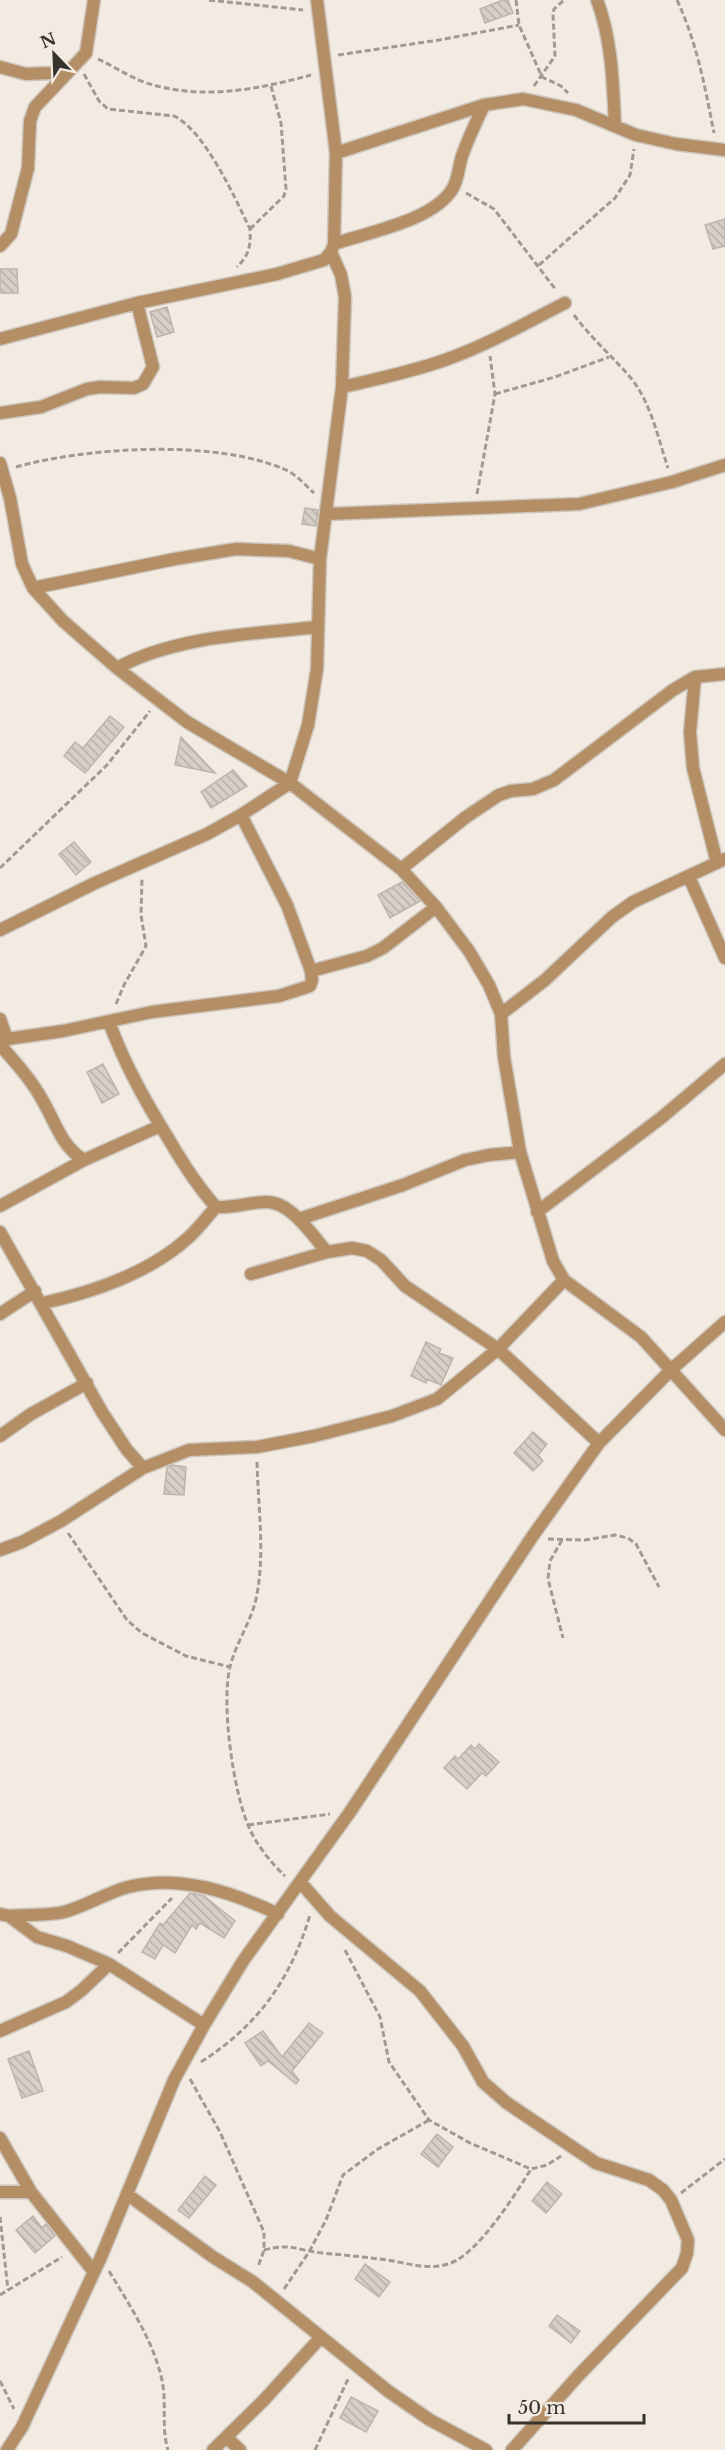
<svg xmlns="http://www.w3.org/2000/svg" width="725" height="2450" font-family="'Libre Baskerville',serif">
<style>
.building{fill:url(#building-back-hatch);stroke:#bdb5ad;stroke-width:1.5}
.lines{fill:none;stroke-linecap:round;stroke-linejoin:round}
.street-casing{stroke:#cdc6be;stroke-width:15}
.path{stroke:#a09a93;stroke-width:3;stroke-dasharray:6 3;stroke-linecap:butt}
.street{stroke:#b48e65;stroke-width:12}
</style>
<defs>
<pattern id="building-back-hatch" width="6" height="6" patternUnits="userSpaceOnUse" patternTransform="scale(1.5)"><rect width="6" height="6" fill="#d7cfc6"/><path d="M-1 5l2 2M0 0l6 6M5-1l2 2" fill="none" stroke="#b9b2aa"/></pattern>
</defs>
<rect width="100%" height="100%" fill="#f3ebe2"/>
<path class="building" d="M503,0H508L513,13L485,23L480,9Z
M725,219V246L713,249L705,225Z
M0,269H17L18,293H0Z
M167,307L174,332L157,337L150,312Z
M305,508L318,510L316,526L302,524Z
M110,716L124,727L85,773L64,756L75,742L83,748Z
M181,737L215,773L175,765Z
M233,770L247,786L211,808L201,792Z
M74,842L91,862L76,875L59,854Z
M402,882L420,901L390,918L378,895Z
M103,1064L119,1094L102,1103L87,1072Z
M426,1342L441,1349L439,1353L453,1358L441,1385L427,1379L426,1383L411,1376Z
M533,1432L547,1444L538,1455L543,1461L533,1471L514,1453Z
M172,1465L186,1467L184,1495L164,1494L167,1467Z
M479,1744L499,1762L486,1776L482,1773L467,1789L444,1768L455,1756L458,1759L471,1745L475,1749Z
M190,1893L204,1896L235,1921L224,1938L200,1923L196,1929L192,1925L175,1953L163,1945L155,1959L142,1952L160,1923L163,1925Z
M309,2023L323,2033L292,2071L299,2080L296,2084L268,2061L261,2066L245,2043L263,2031L282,2057Z
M29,2051L43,2091L22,2098L8,2059Z
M437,2134L453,2147L438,2167L421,2154Z
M205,2176L216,2185L189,2218L178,2210Z
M547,2182L562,2194L546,2213L532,2201Z
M33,2216L42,2228L46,2224L55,2236L35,2253L16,2230Z
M365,2264L390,2282L379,2297L355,2279Z
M557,2315L580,2331L571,2343L549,2326Z
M351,2397L378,2411L366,2432L340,2418Z"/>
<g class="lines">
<g class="street-casing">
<path id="street" d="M597,0C612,40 613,84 615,126
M0,67L26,74L51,73L71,69L86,53L94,0
M336,153L484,105L523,99L576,110L636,135L676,144L725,150
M334,244C368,232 434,221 453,188C458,179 459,166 462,156C468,139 476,122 484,105
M0,246L11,234L28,168L30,121L35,107L71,69
M0,339L137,303L277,274L324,260L331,252L334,244L336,153L317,0
M342,387C377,379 411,372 445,360C487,345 526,323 565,303
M0,413L41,407L87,389L100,387L134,388L143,384L153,367L137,303
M0,463L10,498L22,564L33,588L63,621L117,668L187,722L290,783L401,869L436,907L469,951L489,985L501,1014L504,1057L520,1152L553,1261L564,1280L641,1337L725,1430
M327,514L579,504L672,482L725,465
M33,588L175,559L236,549L289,551L320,559
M117,668C175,636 253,634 318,627
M695,677L690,732L693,768L717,863
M401,869L466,817L499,795L511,791L533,789L554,780L673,690L695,677L725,674
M689,877L725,958
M0,930L95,883L207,834L241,815L290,783L308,725L317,669L320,559L342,387L345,297L341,275L331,252
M311,971L367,956L383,948L436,907
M501,1014L545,980L612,917L633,902L725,859
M0,1019L7,1039L2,1045
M109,1022C125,1065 144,1099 168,1138C182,1162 197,1186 216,1207C233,1208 250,1202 267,1202C291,1202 313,1236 327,1252
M7,1039L63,1031L152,1012L279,996L310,986L312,980L311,971L287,905L241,815
M1,1046C17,1064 33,1082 44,1103C56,1124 62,1147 84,1160
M0,1206L84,1160L160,1126
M537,1212L661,1118L725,1064
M299,1219L403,1185L465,1160L489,1155L520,1152
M0,1232L102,1412L127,1450L143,1468
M251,1274L327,1252L352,1248L367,1251L381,1260L405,1286L498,1349L599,1443
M43,1303C94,1292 148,1274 188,1238C198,1229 207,1217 216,1207
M0,1314L35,1291
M0,1436L31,1414L87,1383
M0,1550L22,1542L61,1521L143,1468L189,1450L257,1447L314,1436L392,1416L437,1399L498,1349L564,1280
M301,1883L330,1916L420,1991L463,2046L483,2082L507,2103L596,2163L649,2180L663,2190L671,2200L688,2240L687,2253L682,2268L578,2376L512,2450
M0,1914L9,1916L37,1937L67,1946L109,1964L204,2025
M9,1916C27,1914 47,1916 64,1912C86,1906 106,1893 128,1887C179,1874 232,1892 278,1914
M0,2031L66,2002L82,1990L109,1964
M0,2138L31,2192L94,2272
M0,2192H31
M128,2195L213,2257L253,2282L388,2391L430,2420L486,2450
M226,2437L240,2450
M7,2450L22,2427L101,2257L174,2080L204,2025L243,1961L350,1812L532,1537L599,1443L672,1369L725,1322
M213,2450L264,2400L321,2337"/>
</g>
<path class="path" d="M209,0L303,10
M516,0L519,25L542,77L561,86L568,93
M677,0C697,43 705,87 714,133
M338,55L439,40L519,25
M98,59C113,66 128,76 144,82C199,101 256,90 311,75
M84,74L99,101L108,109L174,116C205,131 235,198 250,229C251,246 249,255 237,267
M534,86L555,56L553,14L554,9L564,0
M466,193L494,209L556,290
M250,229L284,196L286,189L281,123L271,86
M539,265L615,198L630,175L634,149
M574,315C591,338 612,356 630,377C651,402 658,438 668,468
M495,394L555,377L609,357
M16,467C87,447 217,439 286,470C296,474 306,486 314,493
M477,494L495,394L490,356
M0,868L107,765L150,711
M116,1004L124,985L146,946L141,915L142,878
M257,1462C258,1506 265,1551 257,1594C253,1619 236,1642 230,1667C221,1704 233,1789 248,1825C255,1843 271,1863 285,1876
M68,1533L127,1620L142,1633L186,1656L230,1667
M548,1539L585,1540L615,1535L628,1538L636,1544L659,1587
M562,1540L550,1561L548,1579L563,1638
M248,1825L330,1814
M345,1950L380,2017L389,2062L429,2120L470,2143L531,2169L547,2165L561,2156
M118,1953L172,1898
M201,2062C258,2025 290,1981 310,1915
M190,2079L220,2132L264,2232V2250L258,2267
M681,2193L725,2159
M0,2217L8,2290
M264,2250C293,2243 295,2250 322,2253C344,2255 365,2257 387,2260C407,2263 430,2271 451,2263C479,2252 515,2195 531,2169
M109,2271C130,2306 153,2340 162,2380C167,2404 161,2427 168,2450
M284,2289L309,2252L326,2220L343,2175L378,2149L429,2120
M0,2295L62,2257
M0,2381L14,2409
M315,2450L349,2377"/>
<use href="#street" class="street"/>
</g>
<g transform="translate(54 54) rotate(337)" stroke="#f3ebe2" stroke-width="4.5" paint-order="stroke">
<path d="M0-4.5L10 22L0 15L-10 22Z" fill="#36332f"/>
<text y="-9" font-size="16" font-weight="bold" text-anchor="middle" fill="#36332f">N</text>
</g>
<path d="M509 2414v9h135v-9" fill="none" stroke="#36332f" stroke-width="3"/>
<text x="518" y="2414" font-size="18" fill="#36332f" stroke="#f3ebe2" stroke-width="4.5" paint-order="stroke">50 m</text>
</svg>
